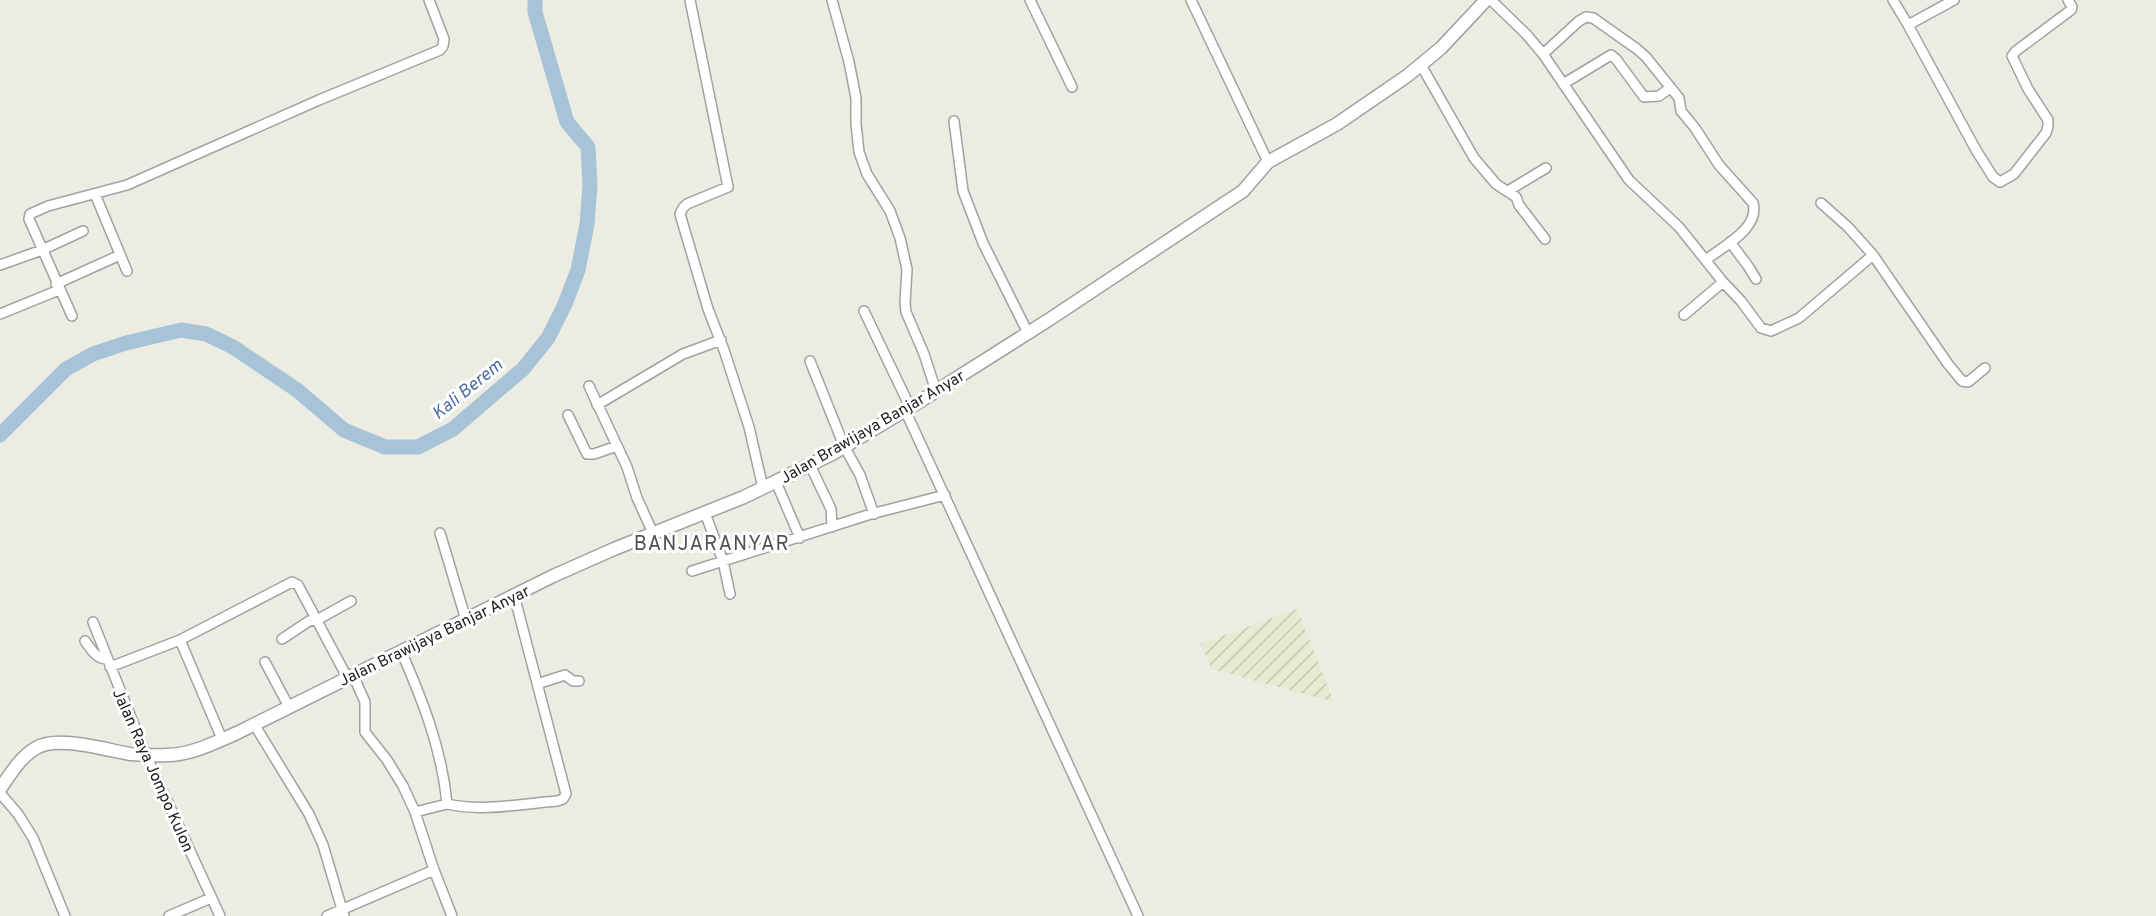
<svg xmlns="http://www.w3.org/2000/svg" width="2156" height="916" font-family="Overpass,sans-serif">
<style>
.farmland{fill:url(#farmland-furrows)}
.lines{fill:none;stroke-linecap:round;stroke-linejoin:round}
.river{stroke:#a7c3d7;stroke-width:15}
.minor-casing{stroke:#a1a1a1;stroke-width:12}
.tertiary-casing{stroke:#a1a1a1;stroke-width:15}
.minor{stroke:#fff;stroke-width:9}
.tertiary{stroke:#fff;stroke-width:12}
.labels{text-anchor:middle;stroke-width:6;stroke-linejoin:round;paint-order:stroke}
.street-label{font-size:16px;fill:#1d1d1d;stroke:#fff}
.water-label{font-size:18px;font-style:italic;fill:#516ba4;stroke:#fff}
.quarter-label{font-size:20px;letter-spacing:1.5px;fill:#505050;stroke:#fff}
</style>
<defs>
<pattern id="farmland-furrows" width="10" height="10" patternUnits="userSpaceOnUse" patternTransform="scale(1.5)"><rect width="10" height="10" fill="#e4ebd0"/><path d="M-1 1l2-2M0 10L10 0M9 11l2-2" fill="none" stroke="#c3c9b2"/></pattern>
</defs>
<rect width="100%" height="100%" fill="#edece3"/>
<path class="farmland" d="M1297,609L1334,702L1212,669L1200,644Z"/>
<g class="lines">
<path class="river" d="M0,435L66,369L93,354L126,343L181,330L206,334L233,347L297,390L344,430L385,447H418L453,429L523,369L548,338L565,304L578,270L587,224L590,186L588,147L567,122L535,12V0"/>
<g class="minor-casing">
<path id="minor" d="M690,0L728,187L687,204L683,208L680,214L708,309L724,350L749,427L763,488
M832,0L849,62L856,98V124L859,152L867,174L890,211L900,238L907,269L905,303L906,312L924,354L936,391
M1030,0L1072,87
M1191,0L1268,162
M1491,0L1526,34L1543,54L1629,180L1679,227L1723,282L1741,301L1761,328L1771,331L1799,318L1873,255
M1893,0L1908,25L1954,0
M1908,25L1976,150L1993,177L2000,182L2014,174L2046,133L2048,126V120L2028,89L2012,56L2016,51L2071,10L2072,7L2068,0
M1543,54L1579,21L1586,17L1593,18L1637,49L1646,57L1679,98L1681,111L1695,128L1719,165L1753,203C1760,228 1724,246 1707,259
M1421,65L1474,158L1496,184L1516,197L1519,205L1545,239
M1563,84L1611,55L1616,59L1644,97L1659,96L1670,88
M954,121L963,191L983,243L1028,333
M1508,191L1546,168
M95,194L127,271
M1821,203L1848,227L1873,255L1948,364L1962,381L1968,382L1985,368
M1730,242L1748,266L1756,279
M0,265L42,250L83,231
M56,284L120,255
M864,311L910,407
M0,314L59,290
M1684,315L1723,282
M72,316L29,219L30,214L48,206L127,185L319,100L440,50L443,46L444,39L429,0
M810,361L844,446L860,475L874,514
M589,386L627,467L637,498L653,533
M597,405L683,354L721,340
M905,410L1138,916
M568,415L587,454H594L617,446
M810,465L831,509L832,527
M776,482L800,538
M705,513L723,561L730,594
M440,533L466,620
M692,571L871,514L945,495
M93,622L146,755L220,916
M282,639L309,621L317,620L351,601
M180,640L292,582L298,585L347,677
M85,641C91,649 96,659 107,659
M401,651C423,701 442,750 447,804L415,812L434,870L452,916
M265,662L289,707
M110,667L180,640L222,739
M353,675L365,702V732L387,760L403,786L415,812
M537,684L565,675L573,681H579
M254,724L309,814L323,845L344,916
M0,793L18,814L33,838L65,916
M447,804C483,812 520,804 557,801L563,799L566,794L514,595
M169,916L211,898
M327,916L434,870"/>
</g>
<g class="tertiary-casing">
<path id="tertiary" d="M0,789C10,775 20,757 36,748C58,735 106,750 130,754C143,755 155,756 167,755C191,755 216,742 237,733L553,576L614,549L744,497L832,454L922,400L1050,319L1243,191L1268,162L1337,124L1407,76L1441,48L1486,0"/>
</g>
<use href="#minor" class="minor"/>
<use href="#tertiary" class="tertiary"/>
</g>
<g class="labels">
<g class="street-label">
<text transform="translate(872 426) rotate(-30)" y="6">Jalan Brawijaya Banjar Anyar</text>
<text transform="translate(434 635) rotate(-26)" y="6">Jalan Brawijaya Banjar Anyar</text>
<text transform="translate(154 770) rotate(66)" y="6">Jalan Raya Jompo Kulon</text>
</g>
<g class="water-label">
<text transform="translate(467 389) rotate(-39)" y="6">Kali Berem</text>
</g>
<g class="quarter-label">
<text x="712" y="550">BANJARANYAR</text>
</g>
</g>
</svg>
